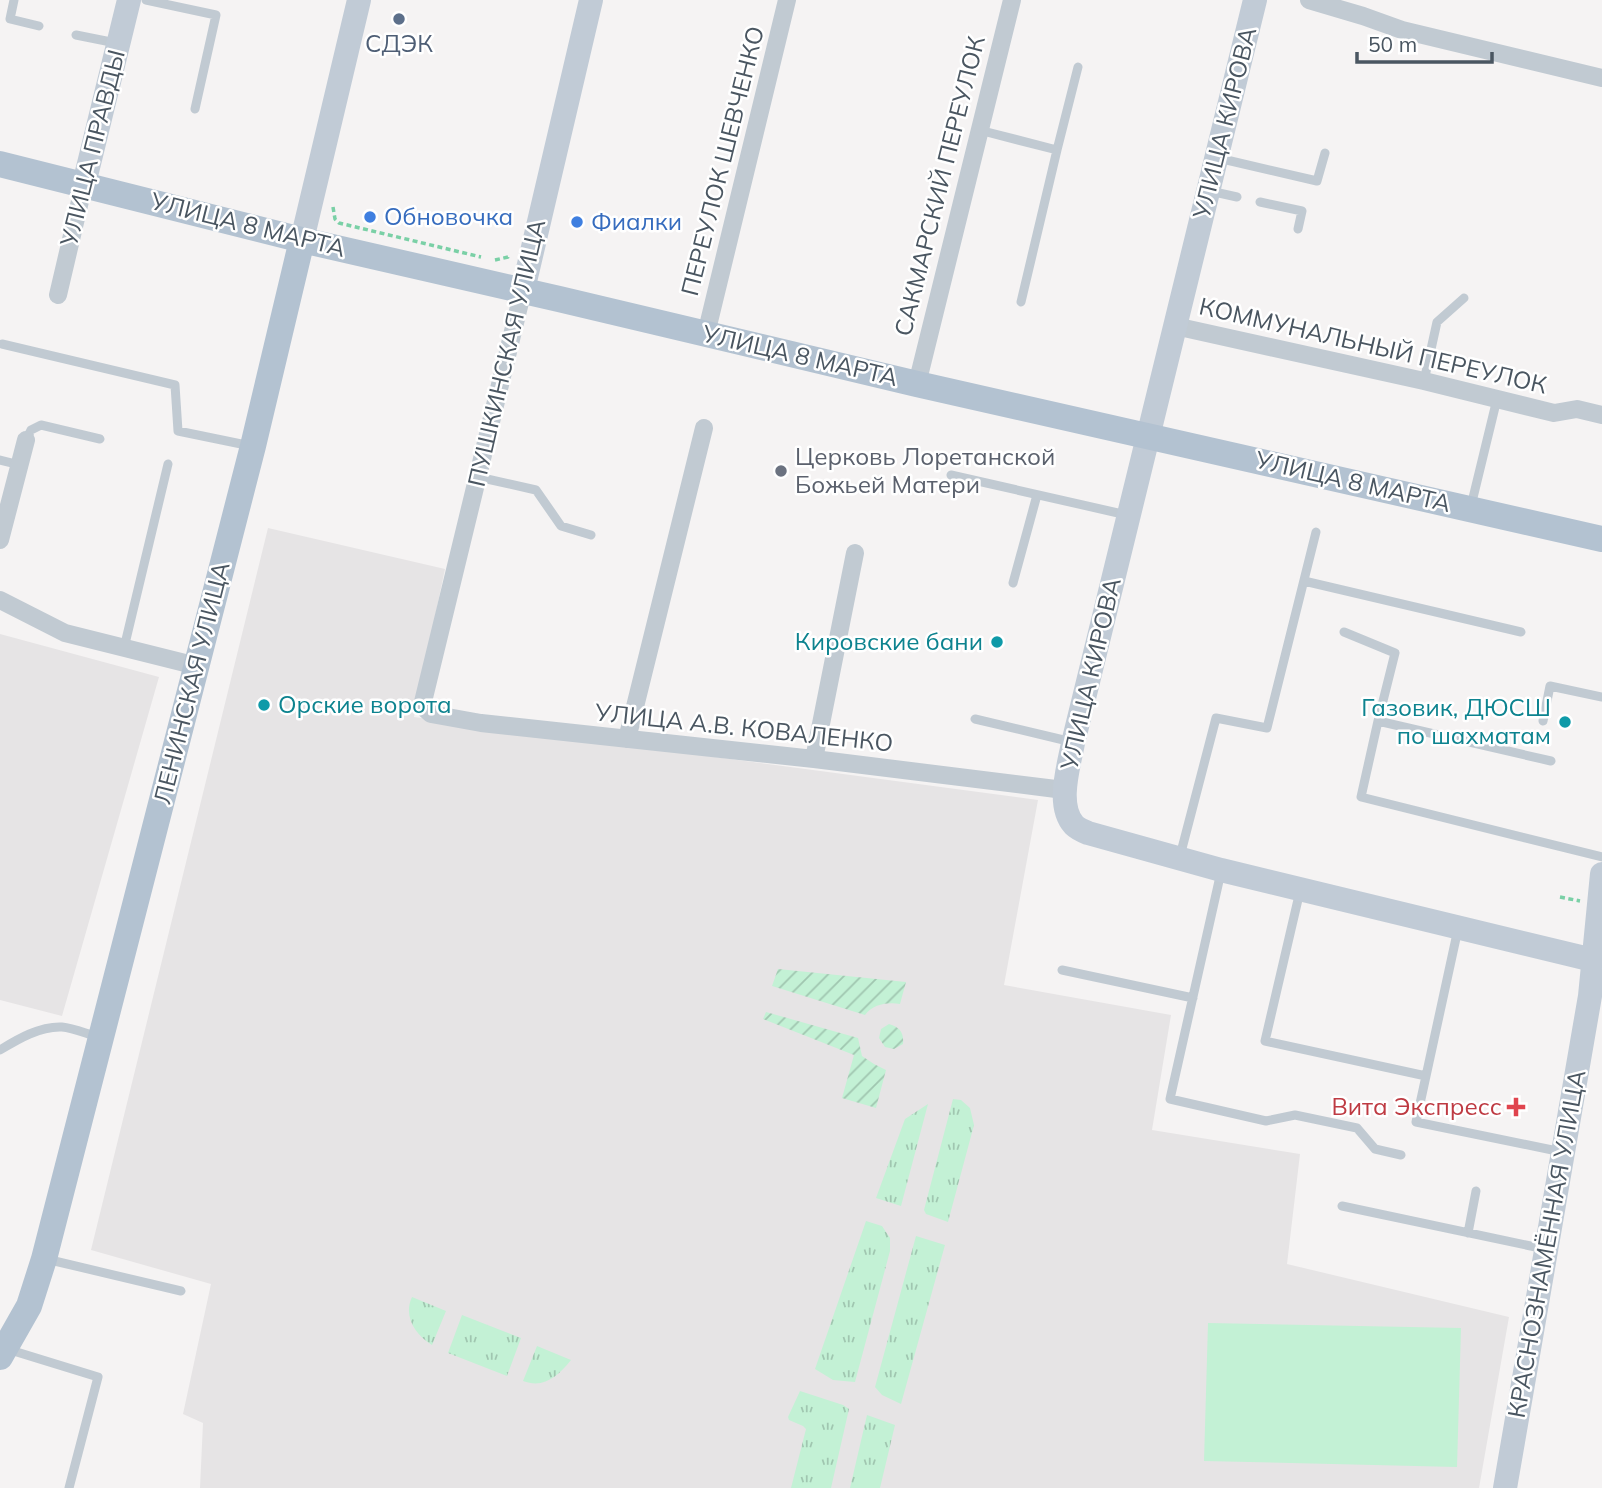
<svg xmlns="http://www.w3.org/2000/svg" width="1602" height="1488" font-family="Mulish,sans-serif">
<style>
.education{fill:#e6e4e5}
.grass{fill:url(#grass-tufts)}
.garden{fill:url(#garden-furrows)}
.pitch{fill:#c3f1d5}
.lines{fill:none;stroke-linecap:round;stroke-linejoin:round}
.path{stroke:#7ad0a6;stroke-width:3.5;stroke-dasharray:5 3.5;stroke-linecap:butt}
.lane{stroke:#c1cad2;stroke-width:9}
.street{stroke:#c1cad2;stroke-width:18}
.secondary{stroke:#c1cbd6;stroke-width:24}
.primary{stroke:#b3c2d1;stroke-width:26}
.service-dot{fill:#5c6f8a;stroke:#fff;stroke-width:2.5}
.shop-dot{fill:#3f7fe0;stroke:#fff;stroke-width:2.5}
.worship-dot{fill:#6b7280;stroke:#fff;stroke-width:2.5}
.culture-dot{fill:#0f9aa8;stroke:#fff;stroke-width:2.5}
.health-dot{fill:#e0444e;stroke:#fff;stroke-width:2.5}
.labels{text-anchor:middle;stroke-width:5;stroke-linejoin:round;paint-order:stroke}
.service-label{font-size:24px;fill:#4e5e75;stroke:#fff}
.street-label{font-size:24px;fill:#4a5661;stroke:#fff}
.shop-label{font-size:24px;fill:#366cbe;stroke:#fff;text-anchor:start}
.worship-label{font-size:24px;fill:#5b616d;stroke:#fff;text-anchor:start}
.culture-label{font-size:24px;fill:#0d838f;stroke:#fff;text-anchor:end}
.health-label{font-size:24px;fill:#be3a42;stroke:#fff;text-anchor:end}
</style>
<defs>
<pattern id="grass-tufts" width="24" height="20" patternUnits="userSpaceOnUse" patternTransform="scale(1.75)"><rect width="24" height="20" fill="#c3f1d5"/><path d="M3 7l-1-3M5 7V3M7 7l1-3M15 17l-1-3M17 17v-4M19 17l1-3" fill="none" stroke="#a0c6b0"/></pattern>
<pattern id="garden-furrows" width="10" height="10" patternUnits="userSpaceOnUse" patternTransform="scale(1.75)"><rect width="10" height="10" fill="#c3f1d5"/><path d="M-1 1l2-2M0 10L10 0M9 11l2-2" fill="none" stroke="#a0c6b0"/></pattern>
</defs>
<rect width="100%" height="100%" fill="#f5f3f3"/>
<path class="education" d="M268,528L445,569L414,717L1038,800L1004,985L1171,1015L1152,1130L1300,1154L1287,1264L1509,1317L1479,1488H200L203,1423L183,1414L211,1284L91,1250Z
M0,634L159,677L62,1016L0,1000Z"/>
<path class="grass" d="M953,1099L961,1100L970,1108L974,1125L948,1222L926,1214L924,1210Z
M928,1104L901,1206L876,1198L905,1119Z
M866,1221L882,1226L890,1238V1251L855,1382L833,1380L815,1369Z
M916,1236L945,1245L901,1404L882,1395L875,1387Z
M412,1297L446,1311L432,1345C415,1335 403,1316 412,1297Z
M462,1315L521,1338L507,1376L448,1353Z
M537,1346L571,1360C558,1376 544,1389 523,1381Z
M800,1391L843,1405L849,1409L831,1488H791L806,1429L803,1426L789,1420L788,1417Z
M867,1415L895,1425L880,1488H850Z"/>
<path class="garden" d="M778,969L906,982L900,1004C888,1002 873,1004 865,1015L772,986Z
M766,1012L858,1038L862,1056L874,1064L886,1070L876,1108L842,1098L854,1055L763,1019Z
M889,1024C900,1027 904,1033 903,1044L894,1049L885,1047L879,1038L881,1029Z"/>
<path class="pitch" d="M1208,1323L1461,1328L1457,1467L1204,1461Z"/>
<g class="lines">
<path class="path" d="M333,207L335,219L339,223L481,257
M495,260L508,257L509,254
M1560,897L1580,901"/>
<path class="lane" d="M14,0L10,19L39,26
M146,0L216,15L195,109
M76,35L116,43
M979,130L1057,150L1021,302
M1057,150L1078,67
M1218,158L1317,181L1325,153
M1210,191L1237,197
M1260,202L1302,211L1298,229
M2,344L175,385L178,431L251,446
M1424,381L1437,322L1464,298
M26,440L31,430L41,425L100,439
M0,460L20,465
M951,475L1127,515
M478,477L536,490L561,526L591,535
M1471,506L1497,399
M1304,581L1521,632
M1013,583L1037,495
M1344,632L1395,653L1378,721L1361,797L1602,857
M124,648L168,464
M975,719L1072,742
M1378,721L1551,761
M1543,721L1550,686L1602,697
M1180,856L1216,718L1267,728L1316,532
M1221,872L1170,1099L1266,1121L1295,1115L1357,1128L1375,1149L1401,1155
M1300,891L1265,1041L1426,1076
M1458,929L1416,1122L1562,1152
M1062,970L1193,998
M0,1050C18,1039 40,1026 62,1027C74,1028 87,1034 99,1037
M1342,1206L1545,1249
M1468,1233L1476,1191
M46,1259L181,1291
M7,1349L98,1377L69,1488"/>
<path class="street" d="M1309,0L1363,16L1402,30L1602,78
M523,290L422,706L431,714L481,723L814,759L1064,790
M58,295L84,184
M1175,326L1424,381L1554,413L1577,409L1602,415
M706,334L787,0
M917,384L1012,0
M0,540L26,440
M0,600L65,633L197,666
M627,739L704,428
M814,759L855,553"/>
<path class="secondary" d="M1255,0L1073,743C1069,766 1056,805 1074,825C1078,829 1083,831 1088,833L1221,870L1593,960
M84,184L129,0
M302,240L359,0
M523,290L591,0
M1505,1488L1590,996L1602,874"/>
<path class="primary" d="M0,164L302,240L559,299L917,384L1602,539
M0,1357L29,1306L44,1259L253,446L302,240"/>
</g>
<circle class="service-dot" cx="399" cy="19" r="7"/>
<g class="shop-dot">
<circle cx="370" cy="217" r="7"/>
<circle cx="577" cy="222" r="7"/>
</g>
<circle class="worship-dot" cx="781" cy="471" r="7"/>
<g class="culture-dot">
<circle cx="997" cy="642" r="7"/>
<circle cx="264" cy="705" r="7"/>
<circle cx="1565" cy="722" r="7"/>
</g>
<path class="health-dot" d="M1512.5 1096.5h7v7h7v7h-7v7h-7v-7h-7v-7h7z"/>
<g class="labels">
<g class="service-label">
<text x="399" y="52">СДЭК</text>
</g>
<g class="street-label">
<text transform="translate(1225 123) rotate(-76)" y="8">УЛИЦА КИРОВА</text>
<text transform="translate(93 148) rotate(-76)" y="8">УЛИЦА ПРАВДЫ</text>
<text transform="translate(723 161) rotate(-76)" y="8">ПЕРЕУЛОК ШЕВЧЕНКО</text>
<text transform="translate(940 186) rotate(-76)" y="8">САКМАРСКИЙ ПЕРЕУЛОК</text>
<text transform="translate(248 225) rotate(14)" y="8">УЛИЦА 8 МАРТА</text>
<text transform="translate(1373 346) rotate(13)" y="8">КОММУНАЛЬНЫЙ ПЕРЕУЛОК</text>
<text transform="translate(507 353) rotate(-77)" y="8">ПУШКИНСКАЯ УЛИЦА</text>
<text transform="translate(800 356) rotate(13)" y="8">УЛИЦА 8 МАРТА</text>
<text transform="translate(1353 482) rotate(13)" y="8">УЛИЦА 8 МАРТА</text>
<text transform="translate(1091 674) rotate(-77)" y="8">УЛИЦА КИРОВА</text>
<text transform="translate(192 683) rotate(-76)" y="8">ЛЕНИНСКАЯ УЛИЦА</text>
<text transform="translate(744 728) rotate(6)" y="8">УЛИЦА А.В. КОВАЛЕНКО</text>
<text transform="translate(1547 1244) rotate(-80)" y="8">КРАСНОЗНАМЁННАЯ УЛИЦА</text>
</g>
<g class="shop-label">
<text x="384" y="225">Обновочка</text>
<text x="591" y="230">Фиалки</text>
</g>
<g class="worship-label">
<text x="795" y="465">Церковь Лоретанской<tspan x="795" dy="28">Божьей Матери</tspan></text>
</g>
<g class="culture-label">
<text x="983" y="650">Кировские бани</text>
<text x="278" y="713" text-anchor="start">Орские ворота</text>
<text x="1551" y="716">Газовик, ДЮСШ<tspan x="1551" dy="28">по шахматам</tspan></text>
</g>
<g class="health-label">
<text x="1502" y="1115">Вита Экспресс</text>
</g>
</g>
<path d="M1357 52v10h135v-10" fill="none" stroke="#4a5661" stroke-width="3.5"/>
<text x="1368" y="52" font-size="21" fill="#4a5661" stroke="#ffffff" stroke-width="5" paint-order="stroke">50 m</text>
</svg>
